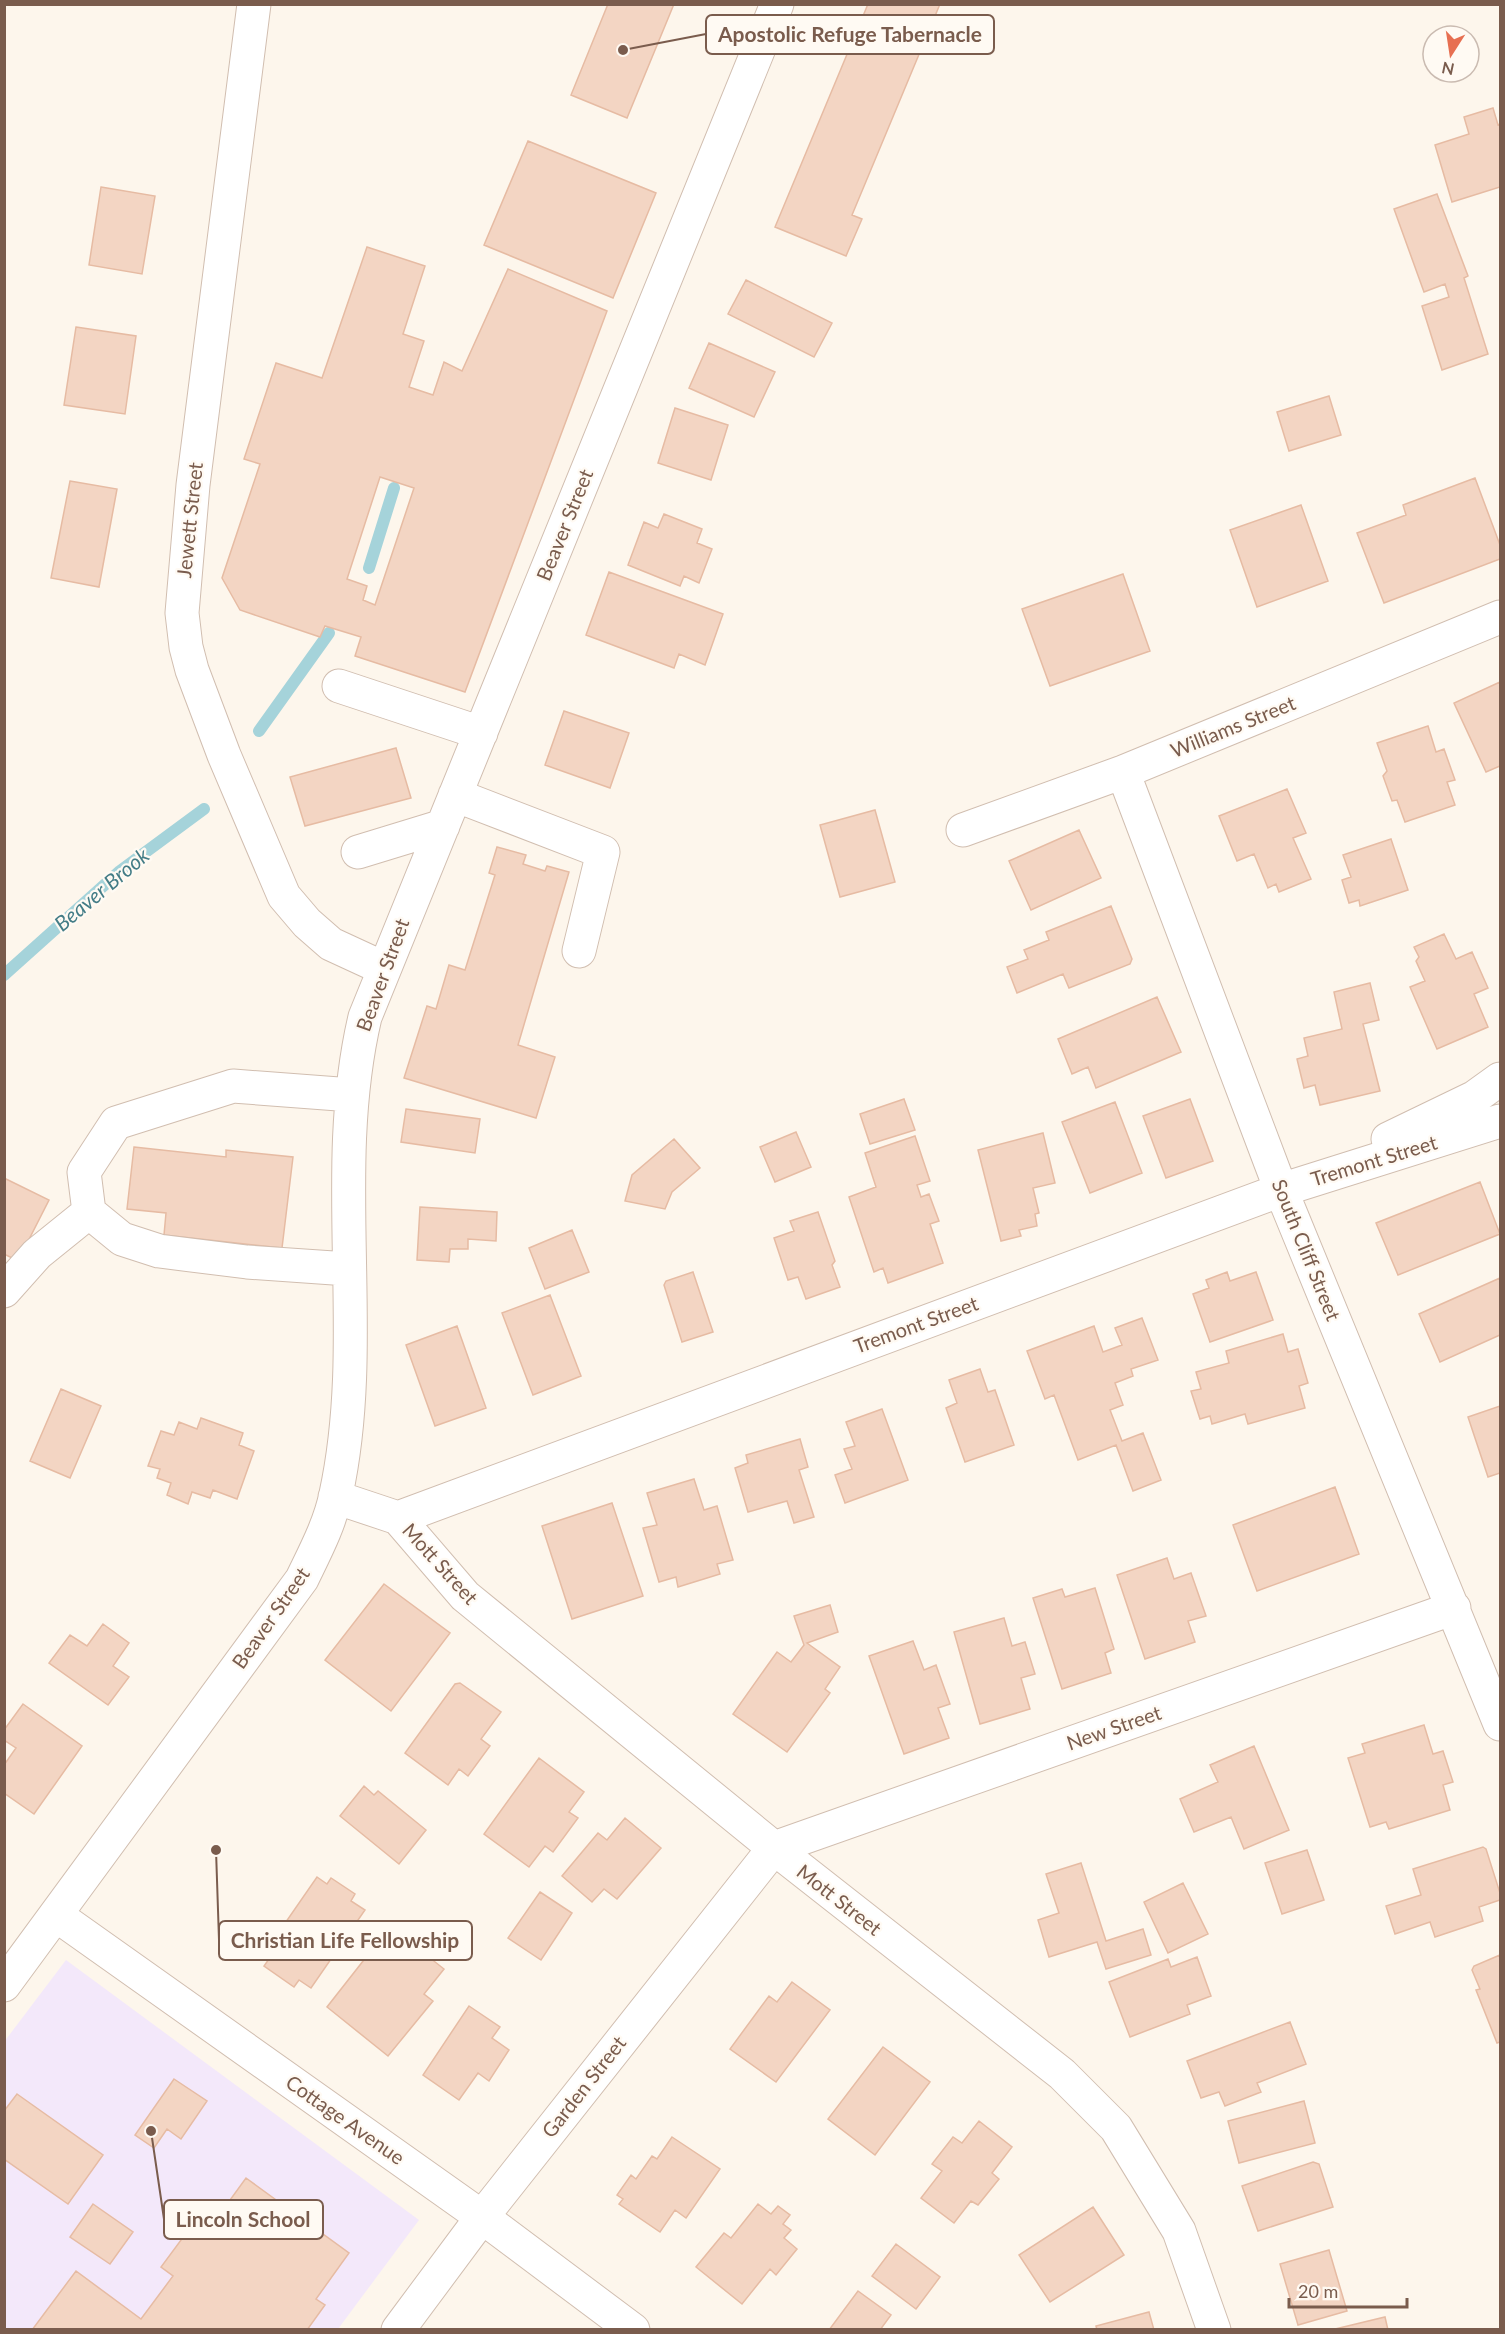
<svg xmlns="http://www.w3.org/2000/svg" width="1505" height="2334" font-family="Lato,sans-serif">
<style>
.education{fill:#f3e8fa}
.lines{fill:none;stroke-linecap:round;stroke-linejoin:round}
.stream{stroke:#a5d3da;stroke-width:12}
.building{fill:#f3d5c3;stroke:#e6bba3;stroke-width:1.5;fill-rule:evenodd}
.minor-casing{stroke:#d1beb0;stroke-width:35}
.minor{stroke:#fff;stroke-width:33}
.labels{text-anchor:middle;stroke-width:4.5;stroke-linejoin:round;paint-order:stroke}
.street-label{font-size:20px;fill:#7a5c4d;stroke:#fffaf3}
.water-label{font-size:21px;font-style:italic;fill:#437c86;stroke:#fffaf3}
.leader{fill:none;stroke:#7a5c4d;stroke-width:2}
.callout-dot{fill:#7a5c4d;stroke:#fffaf3;stroke-width:2}
.callout{fill:#fffaf3;stroke:#7a5c4d;stroke-width:2}
.callout-label{font-size:21px;text-anchor:middle;font-weight:bold;fill:#7a5c4d}
</style>
<rect width="100%" height="100%" fill="#fdf6ec"/>
<path class="education" d="M66,1960L419,2220L338,2329H5L4,2042Z"/>
<g class="lines">
<path class="stream" d="M369,568L394,488
M259,731L329,633
M4,975L120,871L204,809"/>
</g>
<path class="building" d="M608,4H674L627,118L571,95Z
M868,4H940L852,215L862,219L846,256L775,227Z
M1493,108L1498,125L1500,124V187L1452,202L1435,145L1469,134L1464,117Z
M528,141L656,193L613,298L484,245Z
M101,187L155,196L142,274L89,265Z
M1437,194L1468,276L1464,278L1488,354L1442,370L1422,306L1449,297L1445,284L1424,292L1394,209Z
M367,247L425,266L403,334L424,341L409,387L433,395L444,362L462,371L508,269L607,311L465,692L355,656L361,637L325,626L320,637L240,610L222,578L260,464L244,459L276,363L322,378ZM380,477L414,488L375,605L363,600L367,586L347,579Z
M746,280L832,323L814,357L728,314Z
M76,327L136,336L125,414L64,405Z
M709,343L775,372L754,417L689,388Z
M1329,396L1341,435L1289,451L1277,412Z
M675,408L728,425L711,480L658,463Z
M1475,478L1500,545V559L1384,603L1357,533L1406,515L1403,505Z
M70,481L117,489L99,587L51,578Z
M1301,505L1328,581L1257,607L1230,530Z
M664,514L702,529L697,543L712,549L699,583L684,576L680,586L628,565L644,522L658,528Z
M609,572L723,614L705,665L679,654L674,668L586,635Z
M1123,574L1150,651L1050,686L1022,609Z
M1500,682V766L1486,772L1454,703Z
M564,711L629,733L610,788L545,765Z
M1428,726L1436,752L1444,749L1455,780L1447,782L1455,805L1405,822L1397,800L1392,801L1383,776L1387,771L1377,743Z
M396,748L411,798L305,826L290,777Z
M1287,789L1306,833L1293,838L1311,879L1279,892L1276,884L1268,888L1254,854L1237,861L1219,816Z
M875,810L895,882L840,897L820,825Z
M1079,830L1101,878L1031,910L1009,861Z
M1391,839L1408,890L1360,906L1359,900L1349,903L1342,880L1351,877L1343,855Z
M497,847L526,855L523,864L545,871L547,866L569,872L518,1045L555,1057L536,1118L404,1078L427,1006L436,1009L449,965L465,970L495,875L489,873Z
M1111,906L1132,959L1130,964L1069,988L1063,974L1017,993L1007,967L1028,959L1024,950L1049,940L1046,932Z
M1444,934L1456,959L1472,952L1488,988L1474,994L1488,1027L1437,1049L1410,987L1425,981L1416,961L1419,957L1414,947Z
M1370,983L1379,1020L1363,1024L1380,1091L1320,1105L1315,1085L1304,1088L1297,1059L1308,1056L1304,1038L1342,1029L1334,992Z
M1157,997L1181,1052L1096,1088L1088,1067L1072,1074L1058,1039Z
M904,1099L915,1130L870,1144L860,1114Z
M1190,1099L1213,1161L1166,1178L1143,1116Z
M1115,1102L1142,1173L1090,1193L1062,1122Z
M406,1109L480,1119L475,1153L401,1142Z
M796,1132L811,1167L775,1182L760,1147Z
M1043,1133L1055,1183L1033,1188L1039,1213L1035,1214L1037,1226L1019,1230L1021,1236L1001,1241L978,1150Z
M915,1136L930,1181L917,1185L921,1197L929,1194L939,1221L930,1224L943,1263L888,1283L883,1268L874,1272L849,1197L876,1187L865,1153Z
M674,1139L700,1168L672,1192L665,1209L625,1201L632,1175Z
M134,1147L226,1157V1150L293,1157L282,1248L164,1235L166,1213L127,1209Z
M4,1178L49,1200L18,1261L4,1254Z
M1480,1182L1500,1234L1398,1275L1376,1223Z
M420,1207L497,1212L496,1241L468,1239V1249H450L449,1262L417,1260Z
M818,1212L835,1261L832,1265L840,1287L806,1299L798,1277L788,1280L774,1238L794,1231L790,1221Z
M572,1230L589,1272L545,1289L529,1248Z
M693,1272L713,1332L682,1342L664,1285L666,1281Z
M1227,1272L1230,1281L1256,1272L1273,1320L1210,1342L1193,1294L1209,1288L1206,1280Z
M1500,1278V1335L1440,1362L1419,1314Z
M550,1295L581,1376L533,1395L502,1313Z
M1142,1318L1158,1360L1131,1369L1133,1376L1115,1383L1123,1405L1110,1410L1122,1441L1143,1433L1161,1480L1133,1491L1116,1445L1078,1460L1054,1395L1045,1399L1027,1351L1094,1326L1103,1352L1122,1345L1115,1328Z
M457,1326L486,1408L435,1426L406,1345Z
M1283,1334L1288,1352L1298,1349L1308,1383L1299,1386L1305,1408L1248,1424L1245,1414L1212,1424L1210,1416L1200,1419L1191,1391L1201,1389L1196,1372L1229,1363L1226,1351Z
M980,1369L988,1392L995,1390L1014,1445L965,1462L946,1408L957,1403L949,1380Z
M61,1389L101,1406L70,1478L30,1461Z
M1500,1406V1473L1488,1477L1468,1417Z
M882,1409L908,1480L845,1503L835,1475L852,1469L844,1449L855,1446L846,1422Z
M201,1418L243,1433L239,1445L254,1451L237,1499L213,1490L210,1498L192,1492L188,1504L167,1495L171,1483L157,1478L160,1469L148,1466L161,1431L174,1435L179,1422L197,1429Z
M800,1439L808,1467L799,1470L814,1517L794,1523L787,1501L748,1512L735,1468L748,1463L746,1455Z
M694,1479L704,1510L717,1506L733,1560L717,1564L720,1574L678,1587L676,1577L659,1582L643,1528L657,1525L647,1493Z
M1335,1487L1359,1554L1257,1591L1233,1525Z
M612,1503L643,1596L572,1619L542,1526Z
M1167,1558L1174,1579L1191,1573L1206,1616L1188,1621L1195,1642L1145,1659L1117,1575Z
M384,1584L450,1633L391,1711L325,1660Z
M1095,1588L1114,1649L1105,1653L1111,1673L1062,1689L1033,1598L1062,1589L1065,1597Z
M830,1605L838,1632L807,1643L840,1667L825,1689L830,1693L787,1752L733,1714L777,1652L791,1662L804,1645L794,1616Z
M1004,1618L1012,1646L1025,1642L1035,1674L1021,1678L1030,1709L980,1724L954,1632Z
M103,1624L129,1643L113,1666L129,1677L108,1705L49,1663L70,1635L87,1646Z
M913,1641L924,1670L936,1665L950,1704L938,1708L949,1738L904,1754L869,1656Z
M460,1683L501,1712L481,1739L490,1746L468,1776L459,1769L448,1785L405,1753L455,1684Z
M23,1704L82,1746L34,1814L4,1793V1765L16,1748L4,1740V1730Z
M1424,1725L1433,1754L1443,1751L1453,1782L1443,1785L1450,1810L1389,1829L1386,1822L1370,1827L1348,1758L1365,1753L1362,1744Z
M1254,1746L1289,1830L1244,1849L1231,1817L1194,1832L1180,1799L1218,1782L1210,1765Z
M539,1758L584,1792L569,1812L578,1818L553,1852L545,1846L529,1867L484,1834Z
M364,1786L374,1795L378,1791L426,1830L399,1864L340,1816Z
M625,1818L661,1848L617,1899L604,1889L592,1902L562,1876L598,1833L607,1840Z
M1483,1847L1486,1849L1500,1893V1900L1479,1907L1483,1921L1435,1937L1430,1922L1395,1934L1386,1906L1421,1895L1413,1869Z
M1307,1850L1324,1900L1282,1914L1265,1863Z
M1081,1863L1106,1941L1143,1929L1151,1955L1106,1969L1097,1942L1049,1957L1038,1920L1059,1913L1046,1874Z
M317,1877L327,1884L331,1878L355,1894L351,1901L365,1910L311,1988L299,1980L294,1987L264,1966L269,1959L263,1955Z
M1183,1883L1208,1934L1168,1953L1144,1902Z
M540,1892L572,1913L541,1960L508,1938Z
M396,1931L444,1969L424,1994L433,2001L388,2056L327,2007L371,1951L376,1956Z
M1500,1955V2042L1497,2043L1476,1990L1480,1989L1472,1970L1474,1966Z
M1197,1957L1211,1996L1187,2005L1190,2014L1130,2037L1109,1982L1168,1959L1171,1967Z
M792,1982L830,2010L776,2082L730,2049L769,1996L777,2002Z
M469,2006L500,2027L492,2038L509,2050L489,2081L478,2073L459,2100L423,2075Z
M1290,2022L1306,2064L1257,2083L1261,2092L1225,2106L1219,2092L1201,2098L1187,2061Z
M883,2047L930,2082L875,2155L828,2119Z
M174,2079L207,2101L181,2139L167,2129L154,2148L135,2135Z
M17,2094L103,2155L68,2204L4,2159V2111Z
M1304,2101L1315,2143L1239,2163L1228,2121Z
M979,2121L1012,2147L992,2173L999,2179L978,2205L971,2201L954,2223L921,2198L942,2171L932,2164L953,2137L962,2143Z
M672,2137L720,2169L686,2218L675,2210L660,2232L619,2204L623,2199L617,2195L631,2175L636,2179L652,2156L657,2159Z
M1313,2162L1319,2164L1333,2207L1258,2231L1242,2186Z
M246,2178L349,2253L316,2299L325,2305L307,2330H32L76,2271L141,2319L173,2276L161,2267L204,2209L217,2218Z
M93,2204L133,2232L110,2264L70,2237Z
M758,2204L771,2214L778,2206L790,2215L783,2224L791,2230L784,2238L797,2249L776,2275L770,2269L742,2304L696,2267L724,2233L731,2238Z
M1093,2207L1124,2255L1050,2302L1019,2255Z
M896,2244L940,2277L916,2309L872,2276Z
M1329,2250L1347,2311L1298,2325L1280,2264Z
M858,2291L891,2315L880,2330H829Z
M1149,2312L1154,2330H1097L1096,2326Z
M1385,2317L1388,2330H1331Z"/>
<g class="lines">
<g class="minor-casing">
<path id="minor" d="M254,4L193,485L182,613L186,647L192,670L224,755L284,896L307,923L331,944L383,968
M339,686L481,733
M1123,772L1281,1190L1500,1724
M455,795L603,852L579,951
M963,830L1123,772L1500,617
M358,852L443,826
M1388,1139L1475,1097L1500,1079
M348,1269L247,1262L159,1251L122,1239L89,1212L84,1172L116,1123L233,1086L352,1095
M4,1291L37,1254L89,1212
M335,1497L398,1518L1281,1190L1500,1121
M398,1518L465,1596L774,1848L1062,2074L1116,2128L1179,2231L1214,2330
M56,1915L482,2217L633,2330
M4,1985L302,1579C315,1552 330,1524 336,1494C370,1337 328,1174 365,1017L777,4
M398,2330L482,2217L774,1848L1454,1608"/>
</g>
<use href="#minor" class="minor"/>
</g>
<g class="labels">
<g class="street-label">
<text transform="translate(190 520) rotate(-84)" y="7">Jewett Street</text>
<text transform="translate(565 525) rotate(-68)" y="7">Beaver Street</text>
<text transform="translate(1233 727) rotate(-22)" y="7">Williams Street</text>
<text transform="translate(383 975) rotate(-70)" y="7">Beaver Street</text>
<text transform="translate(1374 1161) rotate(-17)" y="7">Tremont Street</text>
<text transform="translate(1306 1250) rotate(68)" y="7">South Cliff Street</text>
<text transform="translate(916 1325) rotate(-20)" y="7">Tremont Street</text>
<text transform="translate(440 1564) rotate(48)" y="7">Mott Street</text>
<text transform="translate(271 1618) rotate(-55)" y="7">Beaver Street</text>
<text transform="translate(1114 1728) rotate(-19)" y="7">New Street</text>
<text transform="translate(839 1900) rotate(38)" y="7">Mott Street</text>
<text transform="translate(584 2087) rotate(-52)" y="7">Garden Street</text>
<text transform="translate(345 2120) rotate(35)" y="7">Cottage Avenue</text>
</g>
<g class="water-label">
<text transform="translate(102 890) rotate(-40)" y="7">Beaver Brook</text>
</g>
</g>
<path class="leader" d="M623 50L706 34M216 1850L219 1940M151 2131L164 2219"/>
<g class="callout-dot">
<circle cx="623" cy="50" r="6"/>
<circle cx="216" cy="1850" r="6"/>
<circle cx="151" cy="2131" r="6"/>
</g>
<g class="callout">
<rect x="706" y="15" width="288" height="39" rx="6"/>
<rect x="219" y="1921" width="253" height="39" rx="6"/>
<rect x="164" y="2200" width="159" height="39" rx="6"/>
</g>
<g class="callout-label">
<text x="850" y="42">Apostolic Refuge Tabernacle</text>
<text x="345" y="1948">Christian Life Fellowship</text>
<text x="243" y="2227">Lincoln School</text>
</g>
<rect width="1505" height="2334" fill="none" stroke="#7a5c4d" stroke-width="12"/>
<g transform="translate(1451 54) rotate(192)"><circle r="28" fill="#fffaf3" stroke="#cabbb1" stroke-width="1.5"/>
<path d="M0-4.5L10 22L0 15L-10 22Z" fill="#e76f51"/>
<text y="-9" font-size="16" font-weight="bold" text-anchor="middle" fill="#7a5c4d">N</text>
</g>
<path d="M1289 2298v9h118v-9" fill="none" stroke="#7a5c4d" stroke-width="3"/>
<text x="1298" y="2298" font-size="18" fill="#7a5c4d" stroke="#fffaf3" stroke-width="4.5" paint-order="stroke">20 m</text>
</svg>
